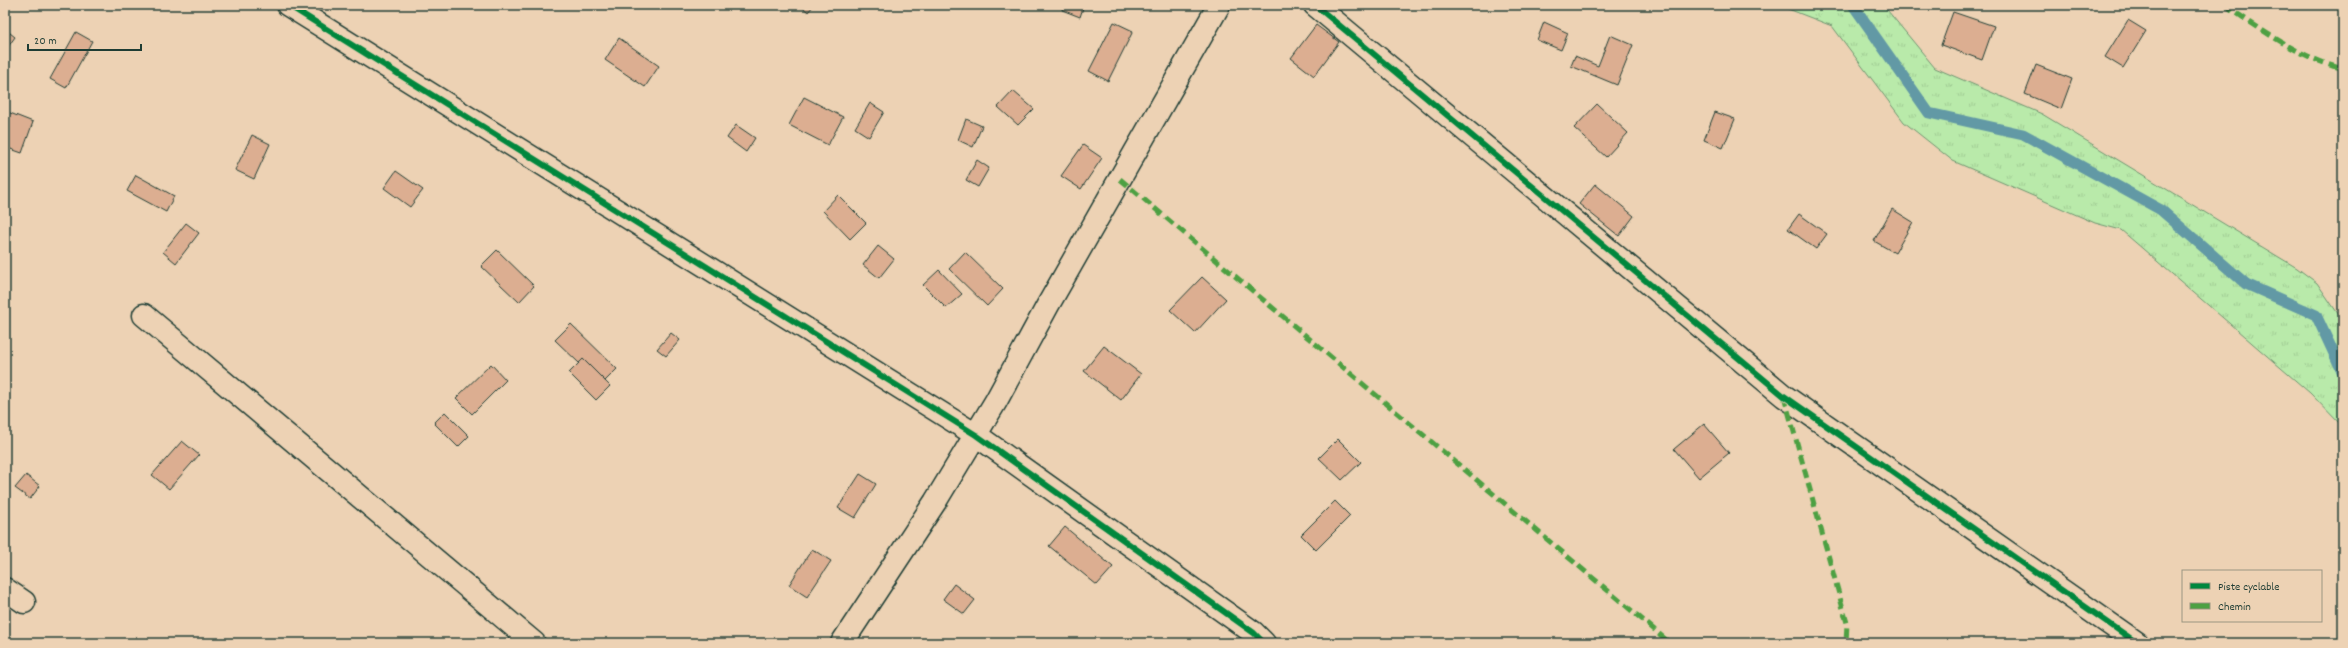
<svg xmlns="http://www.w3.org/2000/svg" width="2348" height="648" font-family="Dekko,sans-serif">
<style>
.grass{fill:url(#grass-tufts);stroke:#6c946f}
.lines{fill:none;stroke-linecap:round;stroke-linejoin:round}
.stream{stroke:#6299a5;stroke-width:11}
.building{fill:#dcae91;stroke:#1f3d34}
.minor-casing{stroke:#1f3d34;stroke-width:25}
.minor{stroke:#edd2b4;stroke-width:22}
.quiet{stroke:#4da043;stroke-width:5;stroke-dasharray:10 5;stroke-linecap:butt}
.cycleway-casing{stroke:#edd2b4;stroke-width:8}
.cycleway{stroke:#00873e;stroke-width:6}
</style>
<defs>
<pattern id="grass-tufts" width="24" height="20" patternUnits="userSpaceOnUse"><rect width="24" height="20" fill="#b9eaaa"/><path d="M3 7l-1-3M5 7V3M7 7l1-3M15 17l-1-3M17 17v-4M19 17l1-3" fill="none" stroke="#9fca93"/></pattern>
</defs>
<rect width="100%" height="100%" fill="#edd2b4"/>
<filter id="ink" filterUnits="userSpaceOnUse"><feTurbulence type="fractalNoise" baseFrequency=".025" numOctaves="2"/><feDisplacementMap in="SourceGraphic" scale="8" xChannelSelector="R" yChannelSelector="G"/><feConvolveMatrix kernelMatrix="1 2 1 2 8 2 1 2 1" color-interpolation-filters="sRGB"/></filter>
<g filter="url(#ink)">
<path class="grass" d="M1778,5H1883L1935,68L2042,114L2297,268L2317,283L2343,321V427L2310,393L2121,230L2095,223L1953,161L1904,122L1832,26Z"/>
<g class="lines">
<path class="stream" d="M1853,5L1929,113L2023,134L2161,210L2246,284L2316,315L2343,373"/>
</g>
<path class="building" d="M800,5H814L808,12Z
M1063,5H1084L1080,17L1062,10Z
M1953,12L1994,26L1982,60L1941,45Z
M2128,20L2146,31L2123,68L2105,57Z
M1114,22L1133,31L1108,81L1089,71Z
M1544,22L1568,33L1561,50L1537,40Z
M1316,25L1339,42L1314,76L1291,58Z
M5,29L15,37L5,51Z
M76,32L92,41L66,88L50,79Z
M1610,35L1633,45L1617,85L1571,66L1575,56L1598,66Z
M619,38L659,66L645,87L605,60Z
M2036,65L2072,79L2061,109L2025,94Z
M1013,91L1034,109L1018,125L998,107Z
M804,97L843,117L828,145L789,125Z
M870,103L884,112L869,137L855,128Z
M1597,104L1628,133L1606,157L1574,128Z
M5,111L33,122L22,153L5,147Z
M1715,112L1735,119L1723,148L1704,140Z
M966,119L982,126L973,147L958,140Z
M736,125L755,138L746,152L727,138Z
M252,135L270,144L254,179L235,170Z
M1083,145L1102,158L1081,189L1061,176Z
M977,160L989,168L978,187L966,180Z
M396,171L423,190L410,207L384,188Z
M136,175L174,196L166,212L127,191Z
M1595,184L1634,216L1619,236L1579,204Z
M838,195L866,223L850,239L823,211Z
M1892,209L1913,222L1895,253L1874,241Z
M1799,214L1827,234L1816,249L1788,229Z
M186,223L199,233L176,263L163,252Z
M878,246L894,259L879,278L863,265Z
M497,250L534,286L519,302L481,266Z
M965,252L1003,289L987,306L949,269Z
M939,270L962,294L946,308L923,285Z
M1202,277L1226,299L1195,333L1170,310Z
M571,324L617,369L605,381L583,359L579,363L555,340Z
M671,333L680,340L666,356L657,349Z
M1104,346L1141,374L1121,400L1084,371Z
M583,359L610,386L596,400L569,373Z
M491,364L506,380L472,414L456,398Z
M445,412L469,436L458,447L434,423Z
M1704,424L1729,453L1699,478L1674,449Z
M1338,439L1361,462L1342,480L1319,458Z
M182,441L199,455L169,489L152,475Z
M860,474L876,484L855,518L838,508Z
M26,475L40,486L30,499L15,488Z
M1335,501L1350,516L1316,550L1301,535Z
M1065,527L1113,567L1097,585L1049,546Z
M812,549L831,561L807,597L789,585Z
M954,584L975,600L964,614L943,599Z"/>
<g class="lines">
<g class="minor-casing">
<path id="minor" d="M288,5L976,435L1254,633L1264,643
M1315,5L1784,396L2137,643
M144,315L534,643
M5,589L24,602
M842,643L935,502L996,401L1048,305L1219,5"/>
</g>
<use href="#minor" class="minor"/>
<path class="quiet" d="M2225,5C2261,30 2301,58 2343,69
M1120,179L1670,643
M1784,396L1847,623L1846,643"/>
<g class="cycleway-casing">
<path id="cycleway" d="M288,5L976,435L1254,633L1264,643
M1315,5L1784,396L2137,643"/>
</g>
<use href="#cycleway" class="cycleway"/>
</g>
</g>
<rect width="2348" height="648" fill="none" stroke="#edd2b4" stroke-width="20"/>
<rect x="10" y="10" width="2328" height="628" fill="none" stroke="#1f3d34" stroke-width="1.5" filter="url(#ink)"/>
<rect x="2182" y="570" width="140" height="52" fill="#edd2b4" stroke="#9b9681"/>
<rect x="2190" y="583" width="20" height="6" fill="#00873e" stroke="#9b9681"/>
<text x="2218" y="590" font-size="12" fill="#1f3d34">Piste cyclable</text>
<rect x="2190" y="603" width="20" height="6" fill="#4da043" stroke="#9b9681"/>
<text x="2218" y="610" font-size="12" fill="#1f3d34">Chemin</text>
<path d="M28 44v6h113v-6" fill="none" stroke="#1f3d34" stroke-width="2"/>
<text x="34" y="44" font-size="12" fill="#1f3d34" stroke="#edd2b4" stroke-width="3" paint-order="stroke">20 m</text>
</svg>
